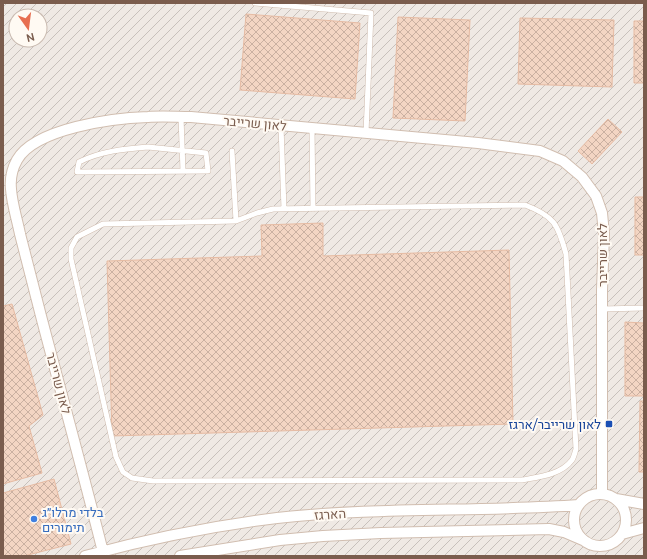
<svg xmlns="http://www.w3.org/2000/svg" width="647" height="559" font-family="Ubuntu,Heebo,sans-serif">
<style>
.industrial{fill:url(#industrial-furrows);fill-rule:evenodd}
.building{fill:url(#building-cross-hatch);stroke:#e6bba3}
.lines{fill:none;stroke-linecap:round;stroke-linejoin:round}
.service-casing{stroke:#d1beb0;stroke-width:6}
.minor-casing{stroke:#d1beb0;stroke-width:12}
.service{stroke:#fff;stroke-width:5}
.minor{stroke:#fff;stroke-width:10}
.transit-dot{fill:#1a4fb4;stroke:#fffaf3;stroke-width:1.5}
.shop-dot{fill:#3f7fe0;stroke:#fffaf3;stroke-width:1.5}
.labels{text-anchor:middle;stroke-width:4;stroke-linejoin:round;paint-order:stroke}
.street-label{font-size:13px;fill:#7a5c4d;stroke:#fffaf3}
.transit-label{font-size:13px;fill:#164399;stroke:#fffaf3;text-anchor:end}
.shop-label{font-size:13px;fill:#366cbe;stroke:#fffaf3;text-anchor:start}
</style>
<defs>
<pattern id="industrial-furrows" width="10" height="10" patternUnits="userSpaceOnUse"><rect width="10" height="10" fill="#efe9e4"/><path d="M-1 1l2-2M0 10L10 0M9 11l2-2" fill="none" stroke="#c7c0bb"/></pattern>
<pattern id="building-cross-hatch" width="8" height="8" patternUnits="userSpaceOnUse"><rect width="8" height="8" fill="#f3d5c3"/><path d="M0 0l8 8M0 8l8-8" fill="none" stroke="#cab0a1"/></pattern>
</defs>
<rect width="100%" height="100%" fill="#fdf6ec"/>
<path class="industrial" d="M3,3H644V556H3ZM16,16H40V40H16Z"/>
<path class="building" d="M246,14L360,23L355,99L240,90Z
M398,17L470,20L465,121L393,118Z
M520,18L614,20L612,87L518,84Z
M634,21H644V83H634Z
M608,119L622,132L592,164L578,151Z
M635,197H644V255H635Z
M323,223V256L509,250L513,424L112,436L107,261L262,256L261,225Z
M12,304L43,415L29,426L42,473L3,484V306Z
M625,322L644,323V396H625Z
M640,401H644V472H639Z
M54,479L71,544L24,556H3V493Z"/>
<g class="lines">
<g class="service-casing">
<path id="service" d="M255,3L371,13L366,133
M181,117L183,171
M281,126L284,209
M312,128L313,209
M148,147L206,153L208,171L77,172L79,162C101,151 124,149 148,147Z
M232,151L236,221
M525,205C554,216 558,224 566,254L576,449C575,452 574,457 572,460C561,475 538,477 522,480L153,481L132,478L123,472L116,457L71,259V248L77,237L103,224L236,221L257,213L273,209Z
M602,309L644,308"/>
</g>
<g class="minor-casing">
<path id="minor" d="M574 520a26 26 0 1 1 52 0a26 26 0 1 1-52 0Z
M616,499L644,504
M622,534L644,528
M85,556C148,539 212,526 277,518C377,507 478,512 579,505
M104,556C84,476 62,396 41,316C34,288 27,261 20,234C17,219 12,204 11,189C10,179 12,169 17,160C35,128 114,118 148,117C162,116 177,117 191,117L478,143L540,151L563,161L582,177L596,196L602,213L604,234L602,291V494
M180,556L280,540L323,536L381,533L549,529L564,532L585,541"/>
</g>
<use href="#service" class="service"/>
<use href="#minor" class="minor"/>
</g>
<rect class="transit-dot" x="605" y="420" width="8" height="8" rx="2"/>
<circle class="shop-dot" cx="34" cy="519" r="4"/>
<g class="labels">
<g class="street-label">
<text transform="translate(255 123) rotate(5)" y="5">לאון שרייבר</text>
<text transform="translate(602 255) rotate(-90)" y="5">לאון שרייבר</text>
<text transform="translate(59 383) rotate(75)" y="5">לאון שרייבר</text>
<text transform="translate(330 514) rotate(-4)" y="5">הארגז</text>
</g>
<g class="transit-label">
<text x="601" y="429">לאון שרייבר/ארגז</text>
</g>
<g class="shop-label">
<text x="42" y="517">בלדי מרלו״ג<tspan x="42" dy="15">תימורים</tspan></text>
</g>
</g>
<rect width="647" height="559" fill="none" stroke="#7a5c4d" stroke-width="8"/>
<g transform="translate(28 28) rotate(166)"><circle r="19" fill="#fffaf3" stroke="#cabbb1"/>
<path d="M0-3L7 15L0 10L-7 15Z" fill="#e76f51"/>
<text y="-6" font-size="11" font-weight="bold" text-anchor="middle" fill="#7a5c4d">N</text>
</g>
</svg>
